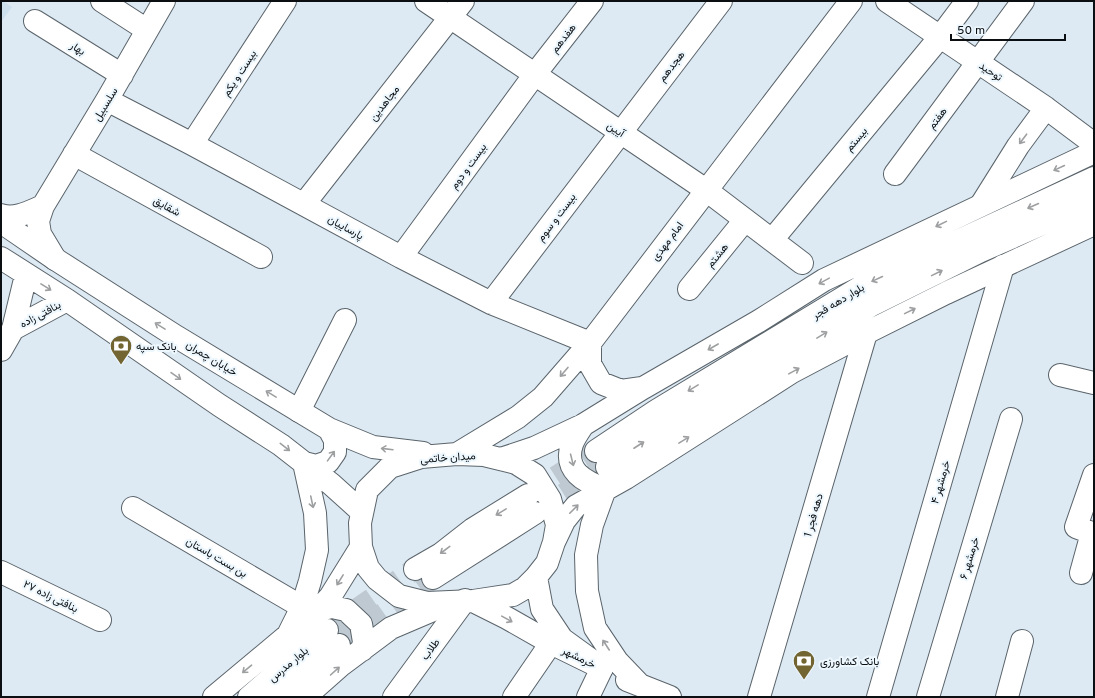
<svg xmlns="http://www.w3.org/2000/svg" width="1095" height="698" font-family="Overpass,Vazirmatn,sans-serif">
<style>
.built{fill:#cde0ee}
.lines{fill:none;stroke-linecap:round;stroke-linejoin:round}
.major-tunnel{stroke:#bec9d1;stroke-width:22;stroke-dasharray:22 11;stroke-linecap:butt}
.minor-casing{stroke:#5a646b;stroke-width:24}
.major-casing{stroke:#5a646b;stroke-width:24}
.minor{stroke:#fff;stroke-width:22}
.major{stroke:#fff;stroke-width:22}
.oneway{stroke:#9d9fa0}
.labels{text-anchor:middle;stroke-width:4;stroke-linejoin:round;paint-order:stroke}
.street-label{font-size:11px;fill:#0b0f12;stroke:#edf7fe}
.poi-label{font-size:11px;fill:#0b0f12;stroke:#edf7fe;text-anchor:start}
</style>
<rect width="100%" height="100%" fill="#deeaf3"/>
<path class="built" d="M1,1H3L12,7L1,22Z"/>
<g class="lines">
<path class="major-tunnel" d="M528,495L596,451
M536,512L607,467
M327,630L415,569
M339,645L433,578"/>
<g class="minor-casing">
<path id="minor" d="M102,1L147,30
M426,1L706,190L802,263
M887,1L1046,108L1094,144
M35,21L122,75
M107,100L192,144L401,257L491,303L590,343
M192,144L285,1
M74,154L261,257
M895,174L1023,1
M304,204L463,1
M981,205L1018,146L1046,108
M1,215C15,220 31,211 43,206
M772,240L940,37L967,1
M401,257L535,74L592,1
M55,259L40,234L38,221L43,206L107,100L164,1
M689,289L745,220
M491,303L721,1
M1060,375L1094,383
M299,411L345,320
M1094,475L1076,527L1094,534
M133,508L302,607
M1,572L100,620
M1081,573L1092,533
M394,697L465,600
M514,697L551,643
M588,697L602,668
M759,697L866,333
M878,697L1003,266
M928,697L1011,419
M1007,697L1022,641"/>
</g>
<g class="major-casing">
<path id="major" d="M1,222L55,259L177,337L329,429L373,447L423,453
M1,258L67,300L219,405L281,445L331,484L362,512
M13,329L67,300
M590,343V364L601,383L621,391L642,388
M1,350L13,329L26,275
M583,425C579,431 574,438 572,444C563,471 585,482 605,489L592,525L586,555L587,591L595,628L617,661L640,685
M596,451L656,411L869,282L1094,178
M457,454L518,417L543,397L590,343L851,1
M457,454L484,455L516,463L535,475L550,499L557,525L554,542L547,563L536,577L525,588L513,595L473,601L427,603L399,596L377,579L368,568L361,547L360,523L367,490L390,467L421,457Z
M501,459L534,448L583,425L643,388L759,321L824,280L1094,152
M607,467L657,434L870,306L981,251L1094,201
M554,542L564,521L576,506L626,478L792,372L866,333L946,293L1094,224
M415,569L441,554L473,529L528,495
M433,578L535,513
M473,601L507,618L551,643L602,668L562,639L542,609L536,577
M318,610L332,607L346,610L361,624L364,642L362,650
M288,635L302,607L310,581L317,550L315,513L304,463L316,466L328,462L335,452V440L329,429
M627,680L670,697
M214,697L318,610L330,597L361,547
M249,697L327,630
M276,697L339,645
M305,697L340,666L391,628L445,605"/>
</g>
<use href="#minor" class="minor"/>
<use href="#major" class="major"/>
</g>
<defs><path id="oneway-shaft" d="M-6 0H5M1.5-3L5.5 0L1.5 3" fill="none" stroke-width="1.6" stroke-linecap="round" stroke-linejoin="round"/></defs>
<g class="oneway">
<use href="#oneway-shaft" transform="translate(1023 139) rotate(127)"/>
<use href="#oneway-shaft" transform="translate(1059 168) rotate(155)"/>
<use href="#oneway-shaft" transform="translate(1033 206) rotate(156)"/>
<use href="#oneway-shaft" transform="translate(941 224) rotate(154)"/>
<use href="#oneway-shaft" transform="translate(937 273) rotate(-26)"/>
<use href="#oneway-shaft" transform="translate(877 279) rotate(155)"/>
<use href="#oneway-shaft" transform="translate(824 281) rotate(151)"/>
<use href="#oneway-shaft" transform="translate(46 287) rotate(32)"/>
<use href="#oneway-shaft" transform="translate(910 311) rotate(-26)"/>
<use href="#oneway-shaft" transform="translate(160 326) rotate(-148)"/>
<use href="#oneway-shaft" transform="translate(822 335) rotate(-31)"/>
<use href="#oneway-shaft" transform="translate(713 347) rotate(150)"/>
<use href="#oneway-shaft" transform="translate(794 371) rotate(-29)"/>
<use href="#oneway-shaft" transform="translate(564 372) rotate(131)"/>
<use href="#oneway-shaft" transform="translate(176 376) rotate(35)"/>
<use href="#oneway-shaft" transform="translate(693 388) rotate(149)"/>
<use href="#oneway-shaft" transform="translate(271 394) rotate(-149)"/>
<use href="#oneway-shaft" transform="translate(684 440) rotate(-32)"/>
<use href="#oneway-shaft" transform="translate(639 445) rotate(-33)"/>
<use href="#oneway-shaft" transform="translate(285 447) rotate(38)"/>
<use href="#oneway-shaft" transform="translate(387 449) rotate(-173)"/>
<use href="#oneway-shaft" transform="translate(331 456) rotate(-54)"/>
<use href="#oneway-shaft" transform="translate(572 460) rotate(76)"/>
<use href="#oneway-shaft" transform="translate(312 502) rotate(78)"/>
<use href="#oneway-shaft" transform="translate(574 509) rotate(-45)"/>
<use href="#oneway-shaft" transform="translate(501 512) rotate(149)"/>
<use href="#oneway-shaft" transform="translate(445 550) rotate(143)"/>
<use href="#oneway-shaft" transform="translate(340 580) rotate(122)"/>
<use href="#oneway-shaft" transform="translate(507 619) rotate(29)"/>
<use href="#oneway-shaft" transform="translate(606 645) rotate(-123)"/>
<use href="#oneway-shaft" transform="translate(247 669) rotate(140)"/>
<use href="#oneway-shaft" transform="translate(335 671) rotate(-42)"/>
</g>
<defs>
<g id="bank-pin" transform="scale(1.15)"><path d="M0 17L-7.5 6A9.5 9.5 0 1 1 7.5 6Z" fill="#726532" stroke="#edf7fe"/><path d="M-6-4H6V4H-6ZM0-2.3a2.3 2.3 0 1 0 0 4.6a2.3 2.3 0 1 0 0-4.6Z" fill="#fff"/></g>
</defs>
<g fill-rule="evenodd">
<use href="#bank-pin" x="121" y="346"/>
<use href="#bank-pin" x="804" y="661"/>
</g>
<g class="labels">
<g class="street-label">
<text transform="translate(563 38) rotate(-52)" y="4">هفدهم</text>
<text transform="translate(78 48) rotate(32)" y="4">بهار</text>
<text transform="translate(671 66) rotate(-52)" y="4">هجدهم</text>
<text transform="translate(991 71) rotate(34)" y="4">توحید</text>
<text transform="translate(239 73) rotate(-57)" y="4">بیست و یکم</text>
<text transform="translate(384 103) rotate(-52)" y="4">مجاهدین</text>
<text transform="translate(105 104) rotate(-59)" y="4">سلسبیل</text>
<text transform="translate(937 118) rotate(-53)" y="4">هفتم</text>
<text transform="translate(616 129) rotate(33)" y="4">آیین</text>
<text transform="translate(856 139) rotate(-50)" y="4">بیستم</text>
<text transform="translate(468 166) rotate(-54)" y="4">بیست و دوم</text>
<text transform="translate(167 206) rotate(29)" y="4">شقایق</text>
<text transform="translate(556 217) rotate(-53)" y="4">بیست و سوم</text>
<text transform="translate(346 227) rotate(29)" y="4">پارساییان</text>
<text transform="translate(667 241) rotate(-53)" y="4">امام مهدی</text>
<text transform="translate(717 255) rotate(-51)" y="4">هشتم</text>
<text transform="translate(838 301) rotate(-31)" y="4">بلوار دهه فجر</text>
<text transform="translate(40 314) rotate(-28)" y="4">بنافتی زاده</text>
<text transform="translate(212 358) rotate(31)" y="4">خیابان چمران</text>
<text transform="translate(448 457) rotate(-4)" y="4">میدان خاتمی</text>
<text transform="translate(940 482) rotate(-74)" y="4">خرمشهر ۴</text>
<text transform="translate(813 515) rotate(-74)" y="4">دهه فجر 1</text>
<text transform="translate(217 557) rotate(30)" y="4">بن بست باستان</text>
<text transform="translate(969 558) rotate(-73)" y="4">خرمشهر ۶</text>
<text transform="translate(51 596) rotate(26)" y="4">بنافتی زاده ۲۷</text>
<text transform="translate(430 649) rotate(-54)" y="4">طلاب</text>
<text transform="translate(579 657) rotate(26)" y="4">خرمشهر</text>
<text transform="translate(288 664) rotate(-40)" y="4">بلوار مدرس</text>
</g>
<g class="poi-label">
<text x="136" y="350">بانک سپه</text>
<text x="820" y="665">بانک کشاورزی</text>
</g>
</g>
<rect width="1095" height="698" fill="none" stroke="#0b0f12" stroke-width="4"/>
<path d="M951 34v6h114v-6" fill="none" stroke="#0b0f12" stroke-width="2"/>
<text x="957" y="34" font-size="12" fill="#0b0f12" stroke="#edf7fe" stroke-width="3" paint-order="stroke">50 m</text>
</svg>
